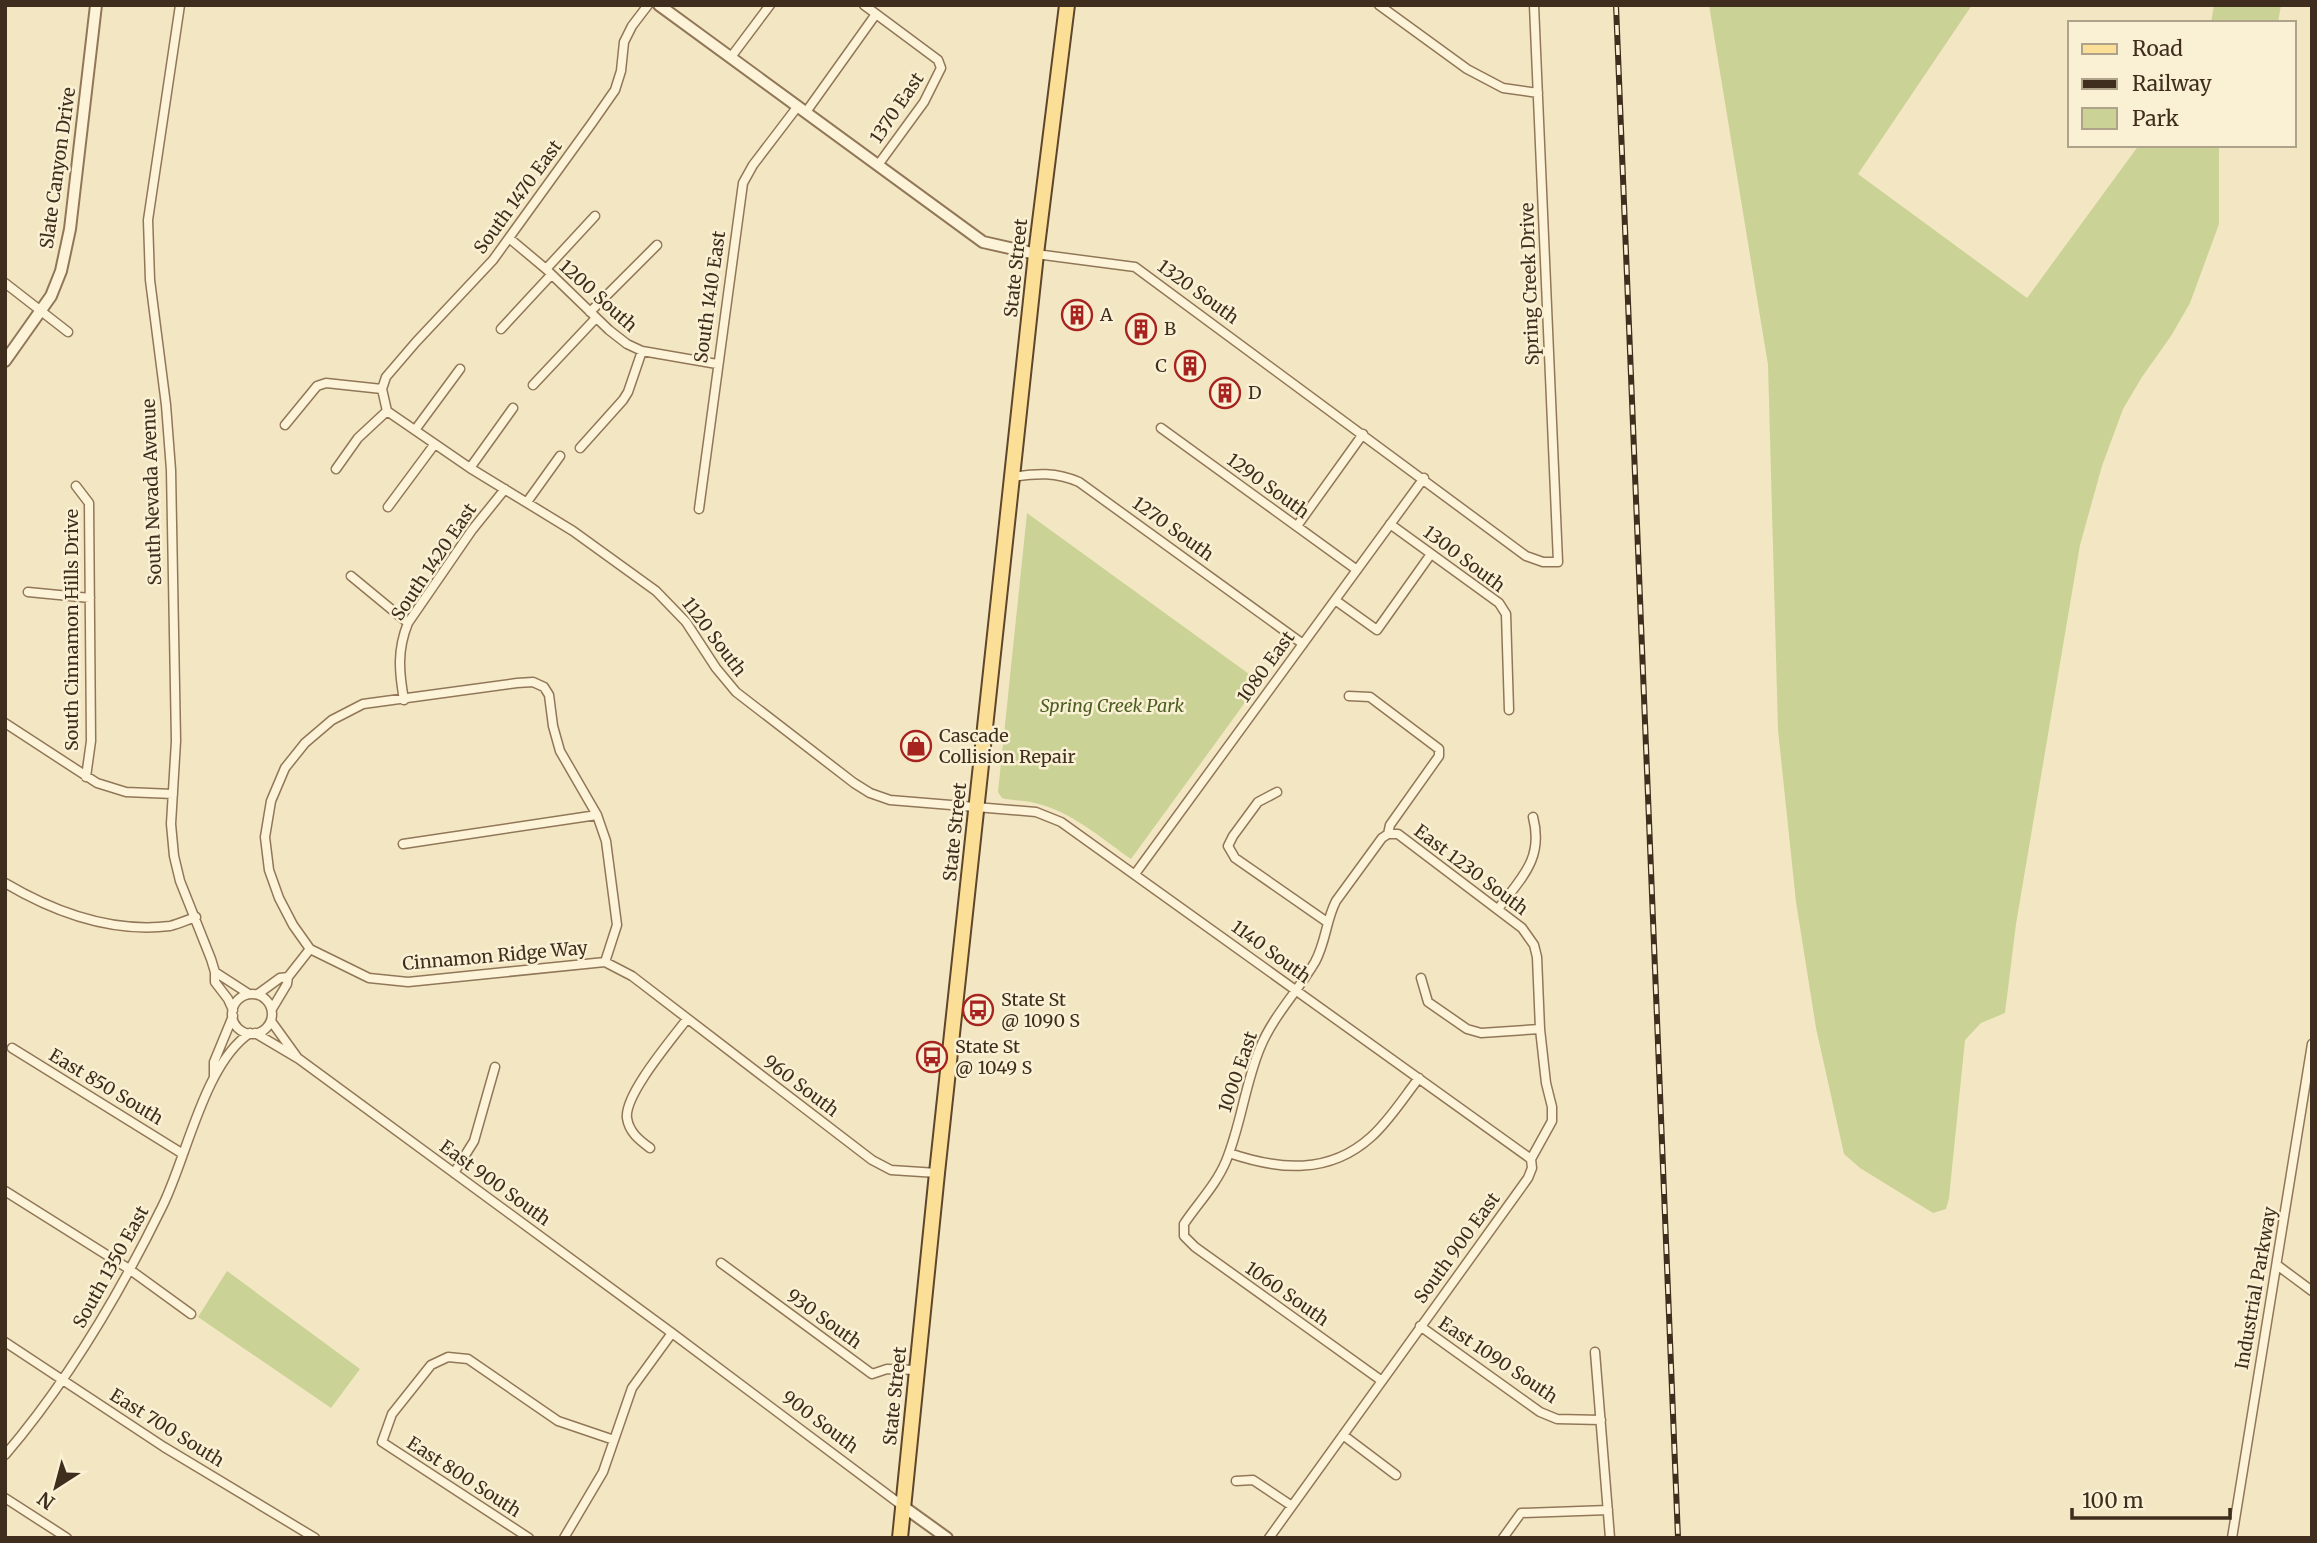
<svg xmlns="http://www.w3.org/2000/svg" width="2317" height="1543" font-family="Merriweather,serif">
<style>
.green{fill:#cad395}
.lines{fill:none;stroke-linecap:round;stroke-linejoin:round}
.minor-casing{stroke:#917757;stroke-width:11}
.tertiary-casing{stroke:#917757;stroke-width:14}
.primary-casing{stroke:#5e452c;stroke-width:18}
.minor{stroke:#fdf3d8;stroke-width:8}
.tertiary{stroke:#fdf3d8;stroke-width:10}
.primary{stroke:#fbdf97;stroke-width:14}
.rail-casing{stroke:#3f2e1d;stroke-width:6}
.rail{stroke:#faf0d4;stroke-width:3.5;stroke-dasharray:10;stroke-linecap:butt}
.labels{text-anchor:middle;stroke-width:5;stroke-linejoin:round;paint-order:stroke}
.street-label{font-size:18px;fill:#3f2e1d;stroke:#faf0d4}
.poi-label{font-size:18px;fill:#3f2e1d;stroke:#faf0d4;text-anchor:start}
.park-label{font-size:18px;font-style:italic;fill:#4c5e21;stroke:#faf0d4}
</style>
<rect width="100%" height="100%" fill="#f3e7c3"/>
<path class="green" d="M1709,5H1972L1858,174L2027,298L2139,145H2219V224L2190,303L2171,336L2142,377L2123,409L2102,466L2080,545L2016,924L2005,1013L1981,1023L1965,1040L1949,1198L1946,1209L1933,1213L1860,1168L1844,1154L1816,1028L1796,902L1778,730L1768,365Z
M2214,5H2281L2278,23H2211Z
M1027,513L1260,682L1131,859C1102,839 1071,811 1035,803C1025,800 1013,801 1002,798L998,792Z
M227,1271L360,1369L331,1408L198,1317Z"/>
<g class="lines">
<g class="minor-casing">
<path id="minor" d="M180,5L148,220L150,280L166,405L171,470L176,741L171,824L174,856L180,881L211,959L215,972V982L228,999L233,1010
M864,5L938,60L941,68L924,102L878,165
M1379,5L1467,69L1503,88L1538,93
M731,57L770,5
M806,112L876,14
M509,238L546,269L609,330L627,344L642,351L717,364
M1036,254L1135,267L1526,556L1543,562H1558L1534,5
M546,269L595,216
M5,283L68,332
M590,312L657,245
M501,329L551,275
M533,385L596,318
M382,389L387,411L470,468L573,531L656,591L686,622L716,668L736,692L854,783L870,793L890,800L1036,812L1061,822L1531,1159
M382,389L386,377L416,342L493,260L592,123L615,90L621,71L624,42L632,26L648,5
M285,425L317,386L326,383L382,389
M1161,428L1357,570
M415,430L460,369
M580,448L623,400L628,392L642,351
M470,468L513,408
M336,469L358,438L387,411
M1013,477C1037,473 1056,472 1079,482L1303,644
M76,486L89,503L91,741L86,777
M527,502L560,456
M388,507L434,445
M699,509L743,183L753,165L798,106
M1390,524L1499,603L1506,614L1509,710
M1297,526L1363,434
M351,576L408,623
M28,592L90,598
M1335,600L1377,630L1431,554
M1349,696L1370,697L1439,749V756L1390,825L1388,834L1382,838L1336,901C1326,920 1326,942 1315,962C1298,991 1273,1016 1260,1048C1245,1084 1241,1125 1226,1161C1216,1185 1198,1203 1184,1224V1236L1195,1247L1382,1381
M404,700C399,672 397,650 408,623L472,530L505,489
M5,723L97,783L126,792L173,794
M1277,792L1258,802L1233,836L1228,846L1235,858L1327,922
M403,844L597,815
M1135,874L1424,478
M5,883C54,912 112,933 170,926C178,924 187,920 196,917
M1498,909C1521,878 1544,859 1533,817
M605,962L617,925L606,841L597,815L560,751L553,726L549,695L544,687L533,682L517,683L363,704L332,720L305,743L285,768L271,801L265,837L269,870L279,898L293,925L310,949L369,978L408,982L605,962L632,976L872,1160L891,1170L937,1173
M215,972L249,994
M1421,978L1428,1002L1467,1029L1481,1033L1540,1029
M258,994L280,978L288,977
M232 1014a20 20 0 1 1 40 0a20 20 0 1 1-40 0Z
M272,1009L287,984L288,977L310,949
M271,1021L297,1057
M255,1033L299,1059L672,1333L904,1507
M12,1048L183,1154
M214,1076V1062L233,1016
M650,1148C639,1140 629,1132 627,1118C624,1095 672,1039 687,1019
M1229,1153C1279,1170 1329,1175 1371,1137C1389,1121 1404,1097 1419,1078
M454,1173L474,1141L495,1067
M5,1191L129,1269L191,1314
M721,1263L872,1374L887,1369L917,1370
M2277,1265L2312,1291
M1420,1326L1540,1412L1557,1419L1601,1420
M5,1342L164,1447L315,1538
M1595,1352L1610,1538
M1343,1435L1396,1475
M5,1455C69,1380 119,1295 162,1207C187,1157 204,1064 250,1033
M1236,1481L1253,1480L1292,1506
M5,1498L67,1538
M529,1538L382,1442L392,1414L431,1365L448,1357L468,1359L558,1421L614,1440
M564,1538L603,1472L632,1388L672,1333
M1269,1538L1528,1178L1532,1168L1531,1159L1552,1121V1107L1546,1083L1540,1029L1537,957L1534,945L1522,928L1398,834H1388
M1503,1538L1521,1513L1608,1510
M2232,1538L2312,1044"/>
</g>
<g class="tertiary-casing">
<path id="tertiary" d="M659,5L983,242L1036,254
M5,361L51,296L61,271L70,229L96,5
M904,1507L947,1538"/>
</g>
<g class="primary-casing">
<path id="primary" d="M900,1538L937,1173L1036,254L1067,5"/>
</g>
<use href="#minor" class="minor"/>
<use href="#tertiary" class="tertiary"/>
<use href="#primary" class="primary"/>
<g class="rail-casing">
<path id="rail" d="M1616,5L1678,1538"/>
</g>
<use href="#rail" class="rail"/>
</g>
<defs>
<g id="building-ring" transform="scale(1.575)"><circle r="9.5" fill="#faf0d4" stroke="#a7231f" stroke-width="1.5"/><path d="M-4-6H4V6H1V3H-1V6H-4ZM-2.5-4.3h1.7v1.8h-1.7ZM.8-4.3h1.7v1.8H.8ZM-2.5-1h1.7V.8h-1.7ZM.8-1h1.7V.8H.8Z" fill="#a7231f"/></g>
<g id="shop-ring" transform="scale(1.575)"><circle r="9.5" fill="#faf0d4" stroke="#a7231f" stroke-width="1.5"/><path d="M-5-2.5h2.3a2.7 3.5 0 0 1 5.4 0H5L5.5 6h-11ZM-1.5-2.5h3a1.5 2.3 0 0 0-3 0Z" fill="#a7231f"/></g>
<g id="bus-ring" transform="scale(1.575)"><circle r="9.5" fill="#faf0d4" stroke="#a7231f" stroke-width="1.5"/><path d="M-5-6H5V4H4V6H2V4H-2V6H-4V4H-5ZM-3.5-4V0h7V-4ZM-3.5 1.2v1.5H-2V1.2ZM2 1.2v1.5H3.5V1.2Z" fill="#a7231f"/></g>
</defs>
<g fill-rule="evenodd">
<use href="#building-ring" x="1077" y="315"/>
<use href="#building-ring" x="1141" y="329"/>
<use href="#building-ring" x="1190" y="366"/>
<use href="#building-ring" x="1225" y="393"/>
<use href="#shop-ring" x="916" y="746"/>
<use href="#bus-ring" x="978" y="1010"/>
<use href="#bus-ring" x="932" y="1057"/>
</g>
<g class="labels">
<g class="street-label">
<text transform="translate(897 108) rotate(-56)" y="6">1370 East</text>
<text transform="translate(58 168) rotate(-82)" y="6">Slate Canyon Drive</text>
<text transform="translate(518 197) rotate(-54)" y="6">South 1470 East</text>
<text transform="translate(1016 268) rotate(-84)" y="6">State Street</text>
<text transform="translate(1530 284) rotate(-92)" y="6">Spring Creek Drive</text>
<text transform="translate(1198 292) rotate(36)" y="6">1320 South</text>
<text transform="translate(598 296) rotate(42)" y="6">1200 South</text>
<text transform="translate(710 297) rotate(-82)" y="6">South 1410 East</text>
<text transform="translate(1268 486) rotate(36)" y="6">1290 South</text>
<text transform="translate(152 492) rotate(-92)" y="6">South Nevada Avenue</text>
<text transform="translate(1173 529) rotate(36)" y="6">1270 South</text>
<text transform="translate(1464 559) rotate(37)" y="6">1300 South</text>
<text transform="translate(434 562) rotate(-56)" y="6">South 1420 East</text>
<text transform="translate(72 630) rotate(-90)" y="6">South Cinnamon Hills Drive</text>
<text transform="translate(714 637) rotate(53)" y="6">1120 South</text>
<text transform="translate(1266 667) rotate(-54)" y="6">1080 East</text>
<text transform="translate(955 832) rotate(-84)" y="6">State Street</text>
<text transform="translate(1471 870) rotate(37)" y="6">East 1230 South</text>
<text transform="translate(1271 952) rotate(36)" y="6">1140 South</text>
<text transform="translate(495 956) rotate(-5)" y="6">Cinnamon Ridge Way</text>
<text transform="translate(1238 1072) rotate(-71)" y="6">1000 East</text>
<text transform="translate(801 1086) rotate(37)" y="6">960 South</text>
<text transform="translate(106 1087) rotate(31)" y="6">East 850 South</text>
<text transform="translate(495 1183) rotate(36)" y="6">East 900 South</text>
<text transform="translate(1457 1248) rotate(-54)" y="6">South 900 East</text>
<text transform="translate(111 1267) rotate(-61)" y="6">South 1350 East</text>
<text transform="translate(2256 1288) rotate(-80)" y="6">Industrial Parkway</text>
<text transform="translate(1287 1294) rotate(35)" y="6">1060 South</text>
<text transform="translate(824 1319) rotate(36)" y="6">930 South</text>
<text transform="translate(1498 1360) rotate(34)" y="6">East 1090 South</text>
<text transform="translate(895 1396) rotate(-84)" y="6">State Street</text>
<text transform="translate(820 1422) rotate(37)" y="6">900 South</text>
<text transform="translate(167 1428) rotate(32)" y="6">East 700 South</text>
<text transform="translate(464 1477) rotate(33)" y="6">East 800 South</text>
</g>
<g class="poi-label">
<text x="1100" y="321">A</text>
<text x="1164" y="335">B</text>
<text x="1167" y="372" text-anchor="end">C</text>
<text x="1248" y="399">D</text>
<text x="939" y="742">Cascade<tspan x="939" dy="21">Collision Repair</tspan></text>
<text x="1001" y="1006">State St<tspan x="1001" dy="21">@ 1090 S</tspan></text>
<text x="955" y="1053">State St<tspan x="955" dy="21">@ 1049 S</tspan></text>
</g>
<g class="park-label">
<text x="1112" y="712">Spring Creek Park</text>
</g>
</g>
<rect width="2317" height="1543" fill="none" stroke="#3f2e1d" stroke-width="14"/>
<rect x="2068" y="21" width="228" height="126" fill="#faf0d4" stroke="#afa28b" stroke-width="2"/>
<rect x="2082" y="44" width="35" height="10" fill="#fbdf97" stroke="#afa28b" stroke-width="2"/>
<text x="2132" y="56" font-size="21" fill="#3f2e1d">Road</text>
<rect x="2082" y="79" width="35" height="10" fill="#3f2e1d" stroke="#afa28b" stroke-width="2"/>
<text x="2132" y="91" font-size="21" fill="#3f2e1d">Railway</text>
<rect x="2082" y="108" width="35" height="21" fill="#cad395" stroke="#afa28b" stroke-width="2"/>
<text x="2132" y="126" font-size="21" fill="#3f2e1d">Park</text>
<g transform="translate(56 1487) rotate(216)" stroke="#faf0d4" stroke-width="5" paint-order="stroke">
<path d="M0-5L12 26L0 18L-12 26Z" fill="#3f2e1d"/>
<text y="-10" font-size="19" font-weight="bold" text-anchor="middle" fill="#3f2e1d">N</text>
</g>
<path d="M2072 1508v10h158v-10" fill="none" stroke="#3f2e1d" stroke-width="3.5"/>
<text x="2082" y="1508" font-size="21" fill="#3f2e1d" stroke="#faf0d4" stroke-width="5" paint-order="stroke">100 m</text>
</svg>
